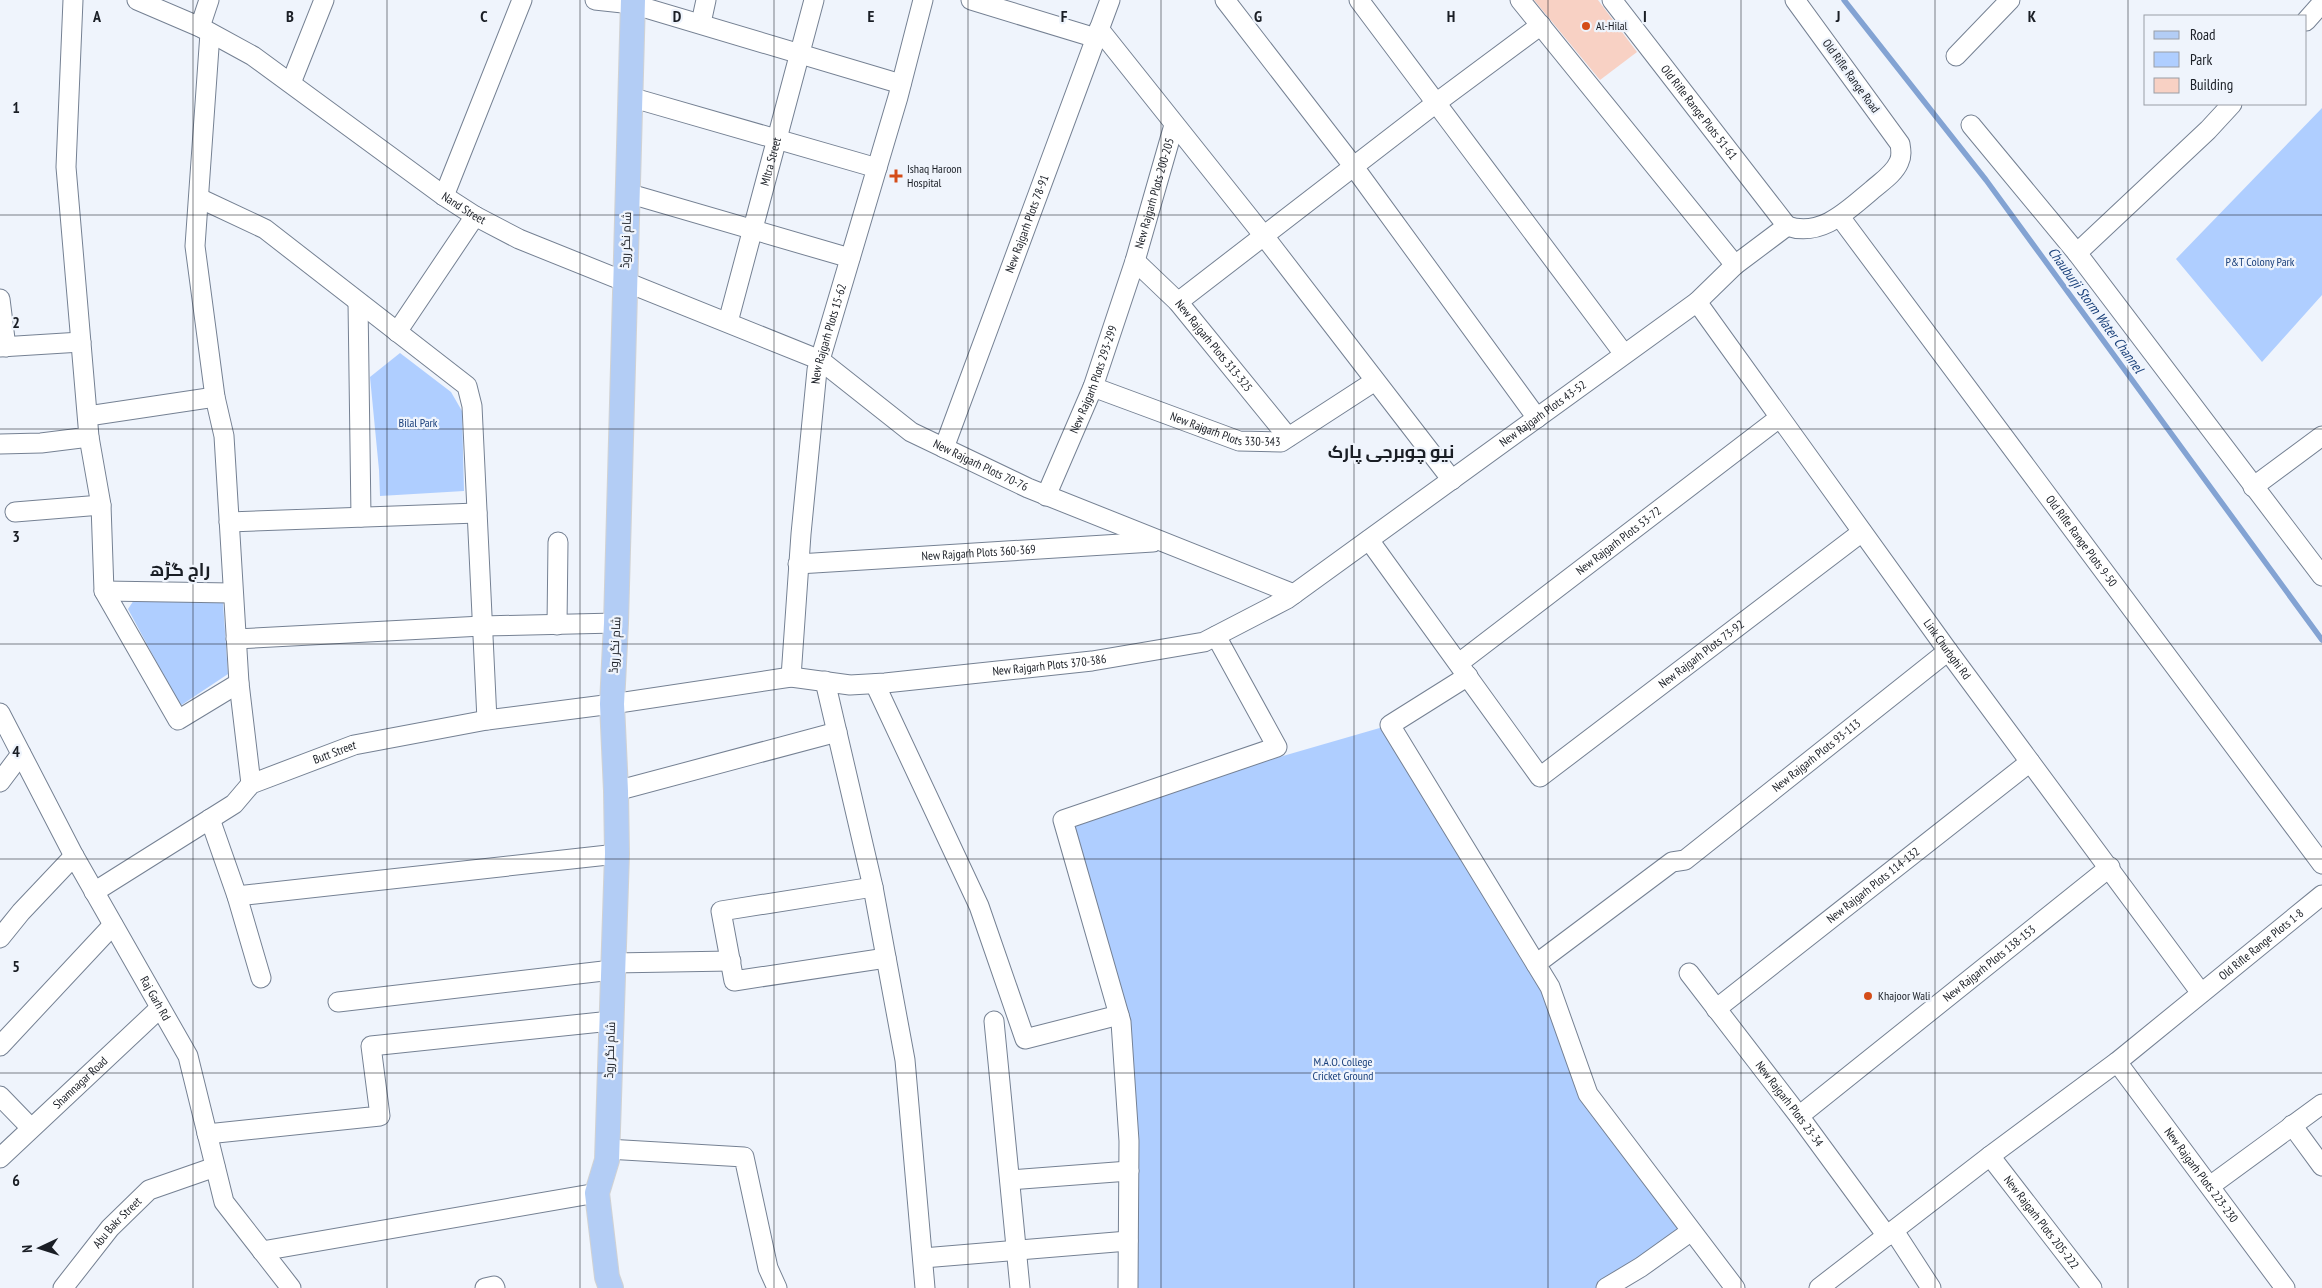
<svg xmlns="http://www.w3.org/2000/svg" width="2322" height="1288" font-family="'PT Sans Narrow',Cairo,sans-serif">
<style>
.green{fill:#afceff}
.lines{fill:none;stroke-linecap:round;stroke-linejoin:round}
.stream{stroke:#83a3d3;stroke-width:5.5}
.building{fill:#f8d1c4}
.minor-casing{stroke:#758193;stroke-width:21}
.major-casing{stroke:#d1d2d3;stroke-width:26}
.minor{stroke:#fff;stroke-width:19}
.major{stroke:#b3cdf5;stroke-width:24}
.grid{fill:none;stroke:#1a1e25;stroke-width:1;stroke-opacity:0.55}
.poi-dot{fill:#d44d19;stroke:#eff4fc;stroke-width:2}
.labels{text-anchor:middle;stroke-width:4.5;stroke-linejoin:round;paint-order:stroke}
.poi-label{font-size:12px;fill:#1a1e25;stroke:#eff4fc;text-anchor:start}
.street-label{font-size:12px;fill:#1a1e25;stroke:#eff4fc}
.park-label{font-size:12px;fill:#1b417c;stroke:#eff4fc}
.water-label{font-size:14px;font-style:italic;fill:#19407a;stroke:#eff4fc}
.district-label{font-size:18px;font-weight:bold;fill:#1a1e25;stroke:#eff4fc}
.grid-label{font-size:16px;text-anchor:middle;font-weight:bold;fill:#1a1e25;stroke:#eff4fc;stroke-width:4.5;stroke-linejoin:round;paint-order:stroke}
</style>
<rect width="100%" height="100%" fill="#eff4fc"/>
<path class="green" d="M2322,108V295L2262,362L2176,259Z
M400,353L451,392L462,411L464,491L380,496L379,470L370,377Z
M134,600L223,603L228,674L180,706L128,609Z
M1390,725L1550,987L1588,1094L1690,1232L1603,1288H1128L1119,1015L1063,820Z"/>
<g class="lines">
<path class="stream" d="M1844,0L1986,180L2322,640"/>
</g>
<path class="building" d="M1534,0H1598L1637,52L1600,80Z"/>
<g class="lines">
<g class="minor-casing">
<g id="minor">
<path id="s1" d="M137,0L200,27L253,56L444,196L475,216L519,239L820,360L911,432L1028,488L1294,594"/>
<path d="M595,0L632,4L901,84"/>
<path d="M971,0L1096,38"/>
<path d="M1225,0L1354,167L1537,418"/>
<path d="M1359,0L1624,354"/>
<path d="M1520,0L1735,265"/>
<path id="s2" d="M1612,0L1787,226"/>
<path d="M2306,21L2322,3"/>
<path d="M701,23L706,0"/>
<path d="M200,27L209,0"/>
<path d="M1099,29L1264,236L1452,480"/>
<path d="M210,33L195,246L215,397L224,436L239,683L251,784"/>
<path d="M1956,56L2010,0"/>
<path d="M291,83L324,0"/>
<path d="M630,97L877,168"/>
<path d="M1971,125L2077,253L2322,576"/>
<path d="M627,193L850,258"/>
<path d="M444,196L522,0"/>
<path d="M199,198L265,229L467,386L472,406L487,720"/>
<path id="s3" d="M1840,217L2322,864"/>
<path d="M1787,226C1821,238 1848,210 1872,190C1881,182 1894,174 1899,162C1902,156 1901,150 1900,144L1795,0"/>
<path d="M2077,253L2208,130L2232,104"/>
<path id="s4" d="M1135,261L1178,302L1288,437"/>
<path d="M0,299L6,347"/>
<path d="M358,302L361,517"/>
<path d="M1178,302L1436,103L1541,25"/>
<path id="s5" d="M1697,302L1948,651L2201,993"/>
<path id="s6" d="M728,322L814,0"/>
<path d="M397,332L475,216"/>
<path d="M0,347L81,342"/>
<path id="s7" d="M1093,387L1239,441L1281,442L1375,381"/>
<path d="M88,416L215,397"/>
<path d="M89,437L101,505L104,591L178,720L239,683"/>
<path d="M0,444L41,443L89,437L66,167L73,0"/>
<path id="s8" d="M944,448L1110,0"/>
<path d="M2253,487L2322,436"/>
<path id="s9" d="M1046,496L1093,387L1135,261L1174,125"/>
<path d="M15,512L101,505"/>
<path d="M229,522L477,513"/>
<path id="s10" d="M1369,540L1540,777L1862,532"/>
<path id="s11" d="M798,564L1153,542"/>
<path d="M104,591L232,593"/>
<path d="M557,625L558,542"/>
<path d="M236,639L482,626L616,623"/>
<path id="s12" d="M1459,663L1779,418"/>
<path d="M1468,676L1390,725L1550,987L1588,1094L1735,1288"/>
<path id="s13" d="M791,677L801,534L817,370L898,97L923,0"/>
<path d="M825,681L873,887L905,1060L925,1288"/>
<path d="M875,684L979,906L1025,1039L1119,1015"/>
<path id="s14" d="M0,713L74,856L188,1056L224,1202L291,1288"/>
<path d="M0,782L21,754"/>
<path d="M616,791L837,732"/>
<path d="M210,819L237,896L261,978"/>
<path d="M873,887L721,911L734,981L886,958"/>
<path id="s15" d="M94,892L234,804L251,784L354,745L487,720L612,704L791,677L850,685L885,683L1092,661L1204,642L1287,599L1697,302L1735,265L1787,226"/>
<path d="M237,896L617,854"/>
<path d="M0,938L21,912L74,856"/>
<path d="M613,963L731,961"/>
<path id="s16" d="M1536,964L1672,862L1685,860L1948,651"/>
<path id="s17" d="M1689,973L1799,1116L1887,1236"/>
<path d="M338,1002L612,970"/>
<path id="s18" d="M1716,1009L2030,762"/>
<path d="M994,1021L1020,1288"/>
<path d="M0,1046L113,925"/>
<path id="s19" d="M2117,1062L2285,1288"/>
<path d="M0,1096L31,1128"/>
<path id="s20" d="M1799,1116L2110,867"/>
<path d="M2292,1125L2322,1166"/>
<path d="M207,1134L380,1116L371,1046L611,1021"/>
<path d="M607,1149L744,1157L768,1268L777,1288"/>
<path id="s21" d="M1990,1156L2092,1288"/>
<path id="s22" d="M0,1158L160,1008"/>
<path d="M1010,1180L1129,1171"/>
<path d="M2210,1186L2322,1104"/>
<path d="M1894,1231L1931,1288"/>
<path d="M262,1251L597,1193"/>
<path d="M923,1258L1128,1241"/>
<path id="s23" d="M63,1288L110,1228L149,1190L215,1167"/>
<path d="M485,1288L494,1286L495,1288"/>
<path d="M1128,1288L1129,1141L1121,1022L1063,820L1277,747L1216,636"/>
<path d="M1606,1288L1641,1267L1690,1232"/>
<path id="s24" d="M1819,1288L1990,1156L2117,1062L2322,895"/>
</g>
</g>
<g class="major-casing">
<path id="major" d="M611,1288L607,1277L597,1193L607,1160L617,854L616,791L612,704L616,623L633,0"/>
</g>
<use href="#minor" class="minor"/>
<use href="#major" class="major"/>
</g>
<path class="grid" d="M193,0V1288M387,0V1288M580,0V1288M774,0V1288M968,0V1288M1161,0V1288M1354,0V1288M1548,0V1288M1741,0V1288M1935,0V1288M2128,0V1288M0,215H2322M0,429H2322M0,644H2322M0,859H2322M0,1073H2322"/>
<g class="poi-dot">
<circle cx="1586" cy="26" r="5"/>
<path d="M893.5 168.5h5v5h5v5h-5v5h-5v-5h-5v-5h5z"/>
<circle cx="1868" cy="996" r="5"/>
</g>
<g class="labels">
<g class="poi-label">
<text x="1596" y="30">Al-Hilal</text>
<text x="907" y="173">Ishaq Haroon<tspan x="907" dy="14">Hospital</tspan></text>
<text x="1878" y="1000">Khajoor Wali</text>
</g>
<g class="street-label">
<text transform="translate(1851 76) rotate(54)" y="4">Old Rifle Range Road</text>
<text dy="4" stroke="none"><textPath href="#s2" startOffset="142">Old Rifle Range Plots 51-61</textPath></text>
<text dy="4" stroke="none"><textPath href="#s6" startOffset="166">MItra Street</textPath></text>
<text dy="4" stroke="none"><textPath href="#s9" startOffset="322">New Rajgarh Plots 200-205</textPath></text>
<text dy="4" stroke="none"><textPath href="#s1" startOffset="389">Nand Street</textPath></text>
<text dy="4" stroke="none"><textPath href="#s8" startOffset="239">New Rajgarh Plots 78-91</textPath></text>
<text transform="translate(626 240) rotate(-88)" y="4">شام نگر روڈ</text>
<text dy="4" stroke="none"><textPath href="#s13" startOffset="346">New Rajgarh Plots 15-62</textPath></text>
<text dy="4" stroke="none"><textPath href="#s4" startOffset="116">New Rajgarh Plots 313-325</textPath></text>
<text dy="4" stroke="none"><textPath href="#s9" startOffset="126">New Rajgarh Plots 293-299</textPath></text>
<text dy="4" stroke="none"><textPath href="#s15" startOffset="1570">New Rajgarh Plots 43-52</textPath></text>
<text dy="4" stroke="none"><textPath href="#s7" startOffset="140">New Rajgarh Plots 330-343</textPath></text>
<text dy="4" stroke="none"><textPath href="#s1" startOffset="970">New Rajgarh Plots 70-76</textPath></text>
<text dy="4" stroke="none"><textPath href="#s12" startOffset="201">New Rajgarh Plots 53-72</textPath></text>
<text dy="4" stroke="none"><textPath href="#s3" startOffset="404">Old Rifle Range Plots 9-50</textPath></text>
<text dy="4" stroke="none"><textPath href="#s11" startOffset="181">New Rajgarh Plots 360-369</textPath></text>
<text transform="translate(615 645) rotate(-87)" y="4">شام نگر روڈ</text>
<text dy="4" stroke="none"><textPath href="#s5" startOffset="428">Link Churbghi Rd</textPath></text>
<text dy="4" stroke="none"><textPath href="#s10" startOffset="495">New Rajgarh Plots 73-92</textPath></text>
<text dy="4" stroke="none"><textPath href="#s15" startOffset="1004">New Rajgarh Plots 370-386</textPath></text>
<text dy="4" stroke="none"><textPath href="#s15" startOffset="281">Butt Street</textPath></text>
<text dy="4" stroke="none"><textPath href="#s16" startOffset="351">New Rajgarh Plots 93-113</textPath></text>
<text dy="4" stroke="none"><textPath href="#s18" startOffset="200">New Rajgarh Plots 114-132</textPath></text>
<text dy="4" stroke="none"><textPath href="#s24" startOffset="560">Old Rifle Range Plots 1-8</textPath></text>
<text dy="4" stroke="none"><textPath href="#s20" startOffset="244">New Rajgarh Plots 138-153</textPath></text>
<text dy="4" stroke="none"><textPath href="#s14" startOffset="325">Raj Garh Rd</textPath></text>
<text transform="translate(610 1050) rotate(-88)" y="4">شام نگر روڈ</text>
<text dy="4" stroke="none"><textPath href="#s22" startOffset="110">Shamnagar Road</textPath></text>
<text dy="4" stroke="none"><textPath href="#s17" startOffset="165">New Rajgarh Plots 23-34</textPath></text>
<text dy="4" stroke="none"><textPath href="#s19" startOffset="141">New Rajgarh Plots 223-230</textPath></text>
<text dy="4" stroke="none"><textPath href="#s21" startOffset="84">New Rajgarh Plots 205-222</textPath></text>
<text dy="4" stroke="none"><textPath href="#s23" startOffset="85">Abu Bakr Street</textPath></text>
</g>
<g class="park-label">
<text x="2260" y="266">P&amp;T Colony Park</text>
<text x="418" y="427">Bilal Park</text>
<text x="1343" y="1066">M.A.O. College<tspan x="1343" dy="14">Cricket Ground</tspan></text>
</g>
<g class="water-label">
<text transform="translate(2096 310) rotate(54)" y="5">Chauburji Storm Water Channel</text>
</g>
<g class="district-label">
<text x="1391" y="458">نیو چوبرجی پارک</text>
<text x="180" y="576">راج گڑھ</text>
</g>
</g>
<g class="grid-label">
<text x="97" y="22">A</text>
<text x="290" y="22">B</text>
<text x="484" y="22">C</text>
<text x="677" y="22">D</text>
<text x="871" y="22">E</text>
<text x="1064" y="22">F</text>
<text x="1258" y="22">G</text>
<text x="1451" y="22">H</text>
<text x="1645" y="22">I</text>
<text x="1838" y="22">J</text>
<text x="2032" y="22">K</text>
<text x="16" y="113">1</text>
<text x="16" y="328">2</text>
<text x="16" y="542">3</text>
<text x="16" y="757">4</text>
<text x="16" y="972">5</text>
<text x="16" y="1186">6</text>
</g>
<rect x="2144" y="15" width="162" height="90" fill="#eff4fc" stroke="#9a9ea6"/>
<rect x="2154" y="31" width="25" height="8" fill="#b3cdf5" stroke="#9a9ea6"/>
<text x="2190" y="40" font-size="15" fill="#1a1e25">Road</text>
<rect x="2154" y="52" width="25" height="15" fill="#afceff" stroke="#9a9ea6"/>
<text x="2190" y="65" font-size="15" fill="#1a1e25">Park</text>
<rect x="2154" y="78" width="25" height="15" fill="#f8d1c4" stroke="#9a9ea6"/>
<text x="2190" y="90" font-size="15" fill="#1a1e25">Building</text>
<g transform="translate(40 1248) rotate(266)" stroke="#eff4fc" stroke-width="4" paint-order="stroke">
<path d="M0-4L9 19L0 12L-9 19Z" fill="#1a1e25"/>
<text y="-8" font-size="14" font-weight="bold" text-anchor="middle" fill="#1a1e25">N</text>
</g>
</svg>
